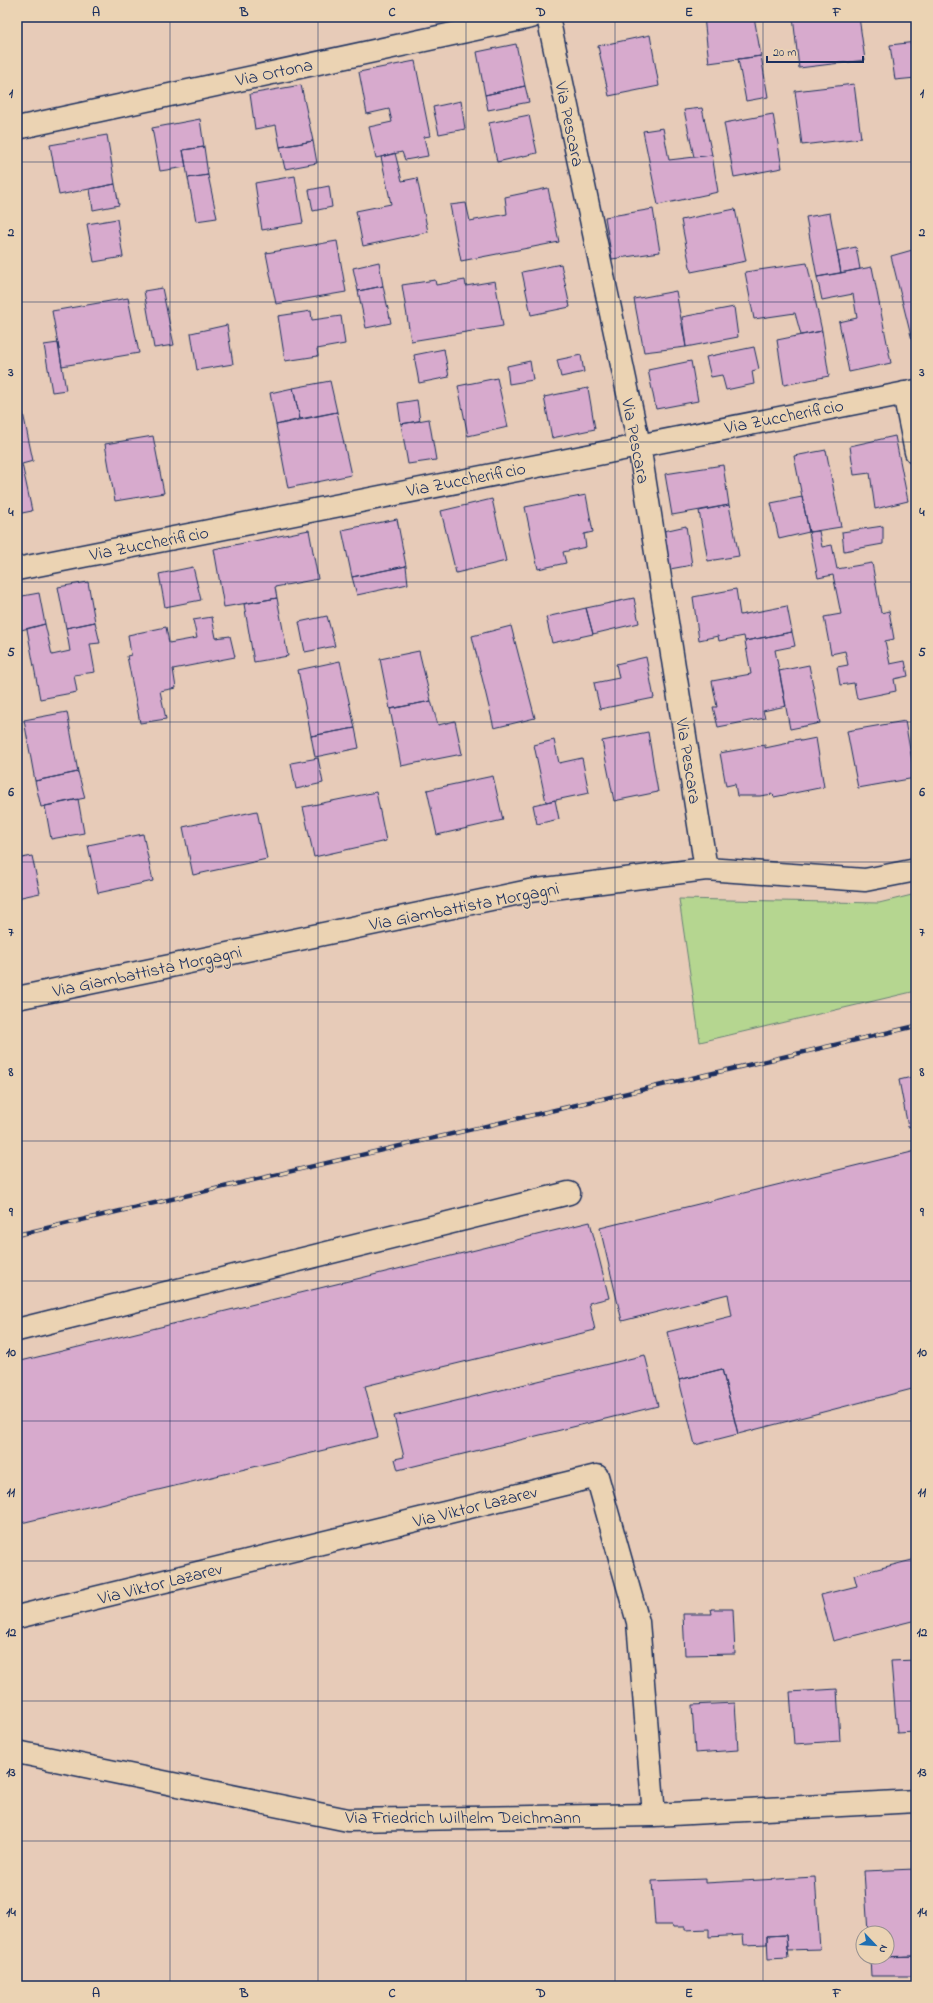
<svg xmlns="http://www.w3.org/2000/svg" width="933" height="2003" font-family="'Indie Flower',sans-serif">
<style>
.green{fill:#b5d690;stroke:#688277}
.building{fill:#d7aacd;stroke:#1b2f5e}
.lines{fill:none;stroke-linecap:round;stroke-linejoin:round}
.minor-casing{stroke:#1b2f5e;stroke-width:25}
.minor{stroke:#ebd3b3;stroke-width:22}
.rail-casing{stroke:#1b2f5e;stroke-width:4.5}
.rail{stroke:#ebd3b3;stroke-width:3;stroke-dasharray:9;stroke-linecap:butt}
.grid{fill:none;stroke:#1b2f5e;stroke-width:1;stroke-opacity:0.55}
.labels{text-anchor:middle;stroke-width:3;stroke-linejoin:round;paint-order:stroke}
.street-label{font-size:18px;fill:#1b2f5e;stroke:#ebd3b3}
.neatline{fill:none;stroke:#1b2f5e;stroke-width:1.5}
.grid-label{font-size:13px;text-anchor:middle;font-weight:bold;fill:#1b2f5e}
</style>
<rect width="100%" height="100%" fill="#e7cbb8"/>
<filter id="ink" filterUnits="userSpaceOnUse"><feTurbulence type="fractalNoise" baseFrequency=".025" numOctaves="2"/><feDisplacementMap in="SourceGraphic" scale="8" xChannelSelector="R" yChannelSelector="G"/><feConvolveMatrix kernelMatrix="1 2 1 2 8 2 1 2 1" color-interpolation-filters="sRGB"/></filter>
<g filter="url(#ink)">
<path class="green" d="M916,894V991L700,1042L679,899L879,903Z"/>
<path class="building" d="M704,17H754L761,56L709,63Z
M793,17H859L865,60L799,68Z
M650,35L659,86L609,96L598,46Z
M916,42V78L895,80L890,45Z
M516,44L525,86L485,95L477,52Z
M761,56L768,97L746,101L738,59Z
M415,61L430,136L424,137L428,156L405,160L402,152L376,158L369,127L392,122L389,109L367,114L359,72Z
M854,84L861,138L802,145L795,91Z
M301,85L313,141L280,147L276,125L255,129L250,94Z
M525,86L529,102L488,110L485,95Z
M461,101L465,129L439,134L433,107Z
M702,108L712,155L694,157L684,110Z
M773,114L782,168L734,177L724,123Z
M529,115L537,153L497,162L489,123Z
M200,119L204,147L183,150L186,167L160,171L152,128Z
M663,128L669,160L712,155L718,192L658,205L643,131Z
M107,135L115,184L59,195L50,145Z
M313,141L317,163L285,169L280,147Z
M204,147L208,175L188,178L183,150Z
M395,153L402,181L417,178L428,232L363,246L356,211L391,204L381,157Z
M208,175L217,218L196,221L188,178Z
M295,176L303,223L262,230L255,183Z
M115,184L119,205L93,210L90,189Z
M329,186L332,207L313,211L309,190Z
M548,188L559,242L461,261L450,205L466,203L470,221L507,214L505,197Z
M653,209L660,252L612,259L605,217Z
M735,209L746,261L691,272L681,220Z
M830,213L841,273L817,277L806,217Z
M117,219L123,257L94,262L87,224Z
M337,241L346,292L276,304L266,253Z
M856,247L860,269L841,273L837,251Z
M916,249V347L914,348L891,256Z
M379,262L383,286L358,291L353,268Z
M807,263L822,331L801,335L795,313L754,319L745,272Z
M561,264L570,307L531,315L522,272Z
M872,267L891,363L849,372L839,322L857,318L853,294L822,300L817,277Z
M435,280L436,285L465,280L466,286L495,281L503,326L411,341L402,285Z
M383,286L391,323L366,328L358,291Z
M162,288L174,345L154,348L144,291Z
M676,291L686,347L644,352L634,299Z
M128,298L139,353L62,366L52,311Z
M734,307L738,337L686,347L682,317Z
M311,311L312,320L341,316L345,344L317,349L318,356L285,361L278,316Z
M227,325L233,364L197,370L191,333Z
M822,331L829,376L784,385L777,340Z
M58,343L66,390L52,392L44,345Z
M754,347L759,369L752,371L754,384L726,390L722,375L711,377L706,357Z
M444,349L449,377L419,383L414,355Z
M581,355L584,372L561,377L557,360Z
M530,361L533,380L509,384L507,366Z
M691,361L698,401L656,409L648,370Z
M497,378L508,427L468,436L458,386Z
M330,381L337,412L300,419L293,388Z
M293,388L300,419L276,425L270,393Z
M588,388L595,429L552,438L544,397Z
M417,400L420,421L401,424L398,403Z
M337,412L351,475L288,488L276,425Z
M23,413L33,461L22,464L32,511L17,514V414Z
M429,419L436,460L408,464L401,424Z
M153,436L164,493L115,501L105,444Z
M895,436L908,501L875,509L870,473L854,475L850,446Z
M826,450L841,527L809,532L794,456Z
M723,465L729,505L672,515L665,474Z
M586,495L593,532L584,534L586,547L563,552L566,563L538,569L525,507Z
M802,497L809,532L779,539L771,503Z
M492,499L506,561L456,573L441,511Z
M729,505L739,556L708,561L699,511Z
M397,519L406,566L352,577L342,530Z
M686,526L692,565L670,569L664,531Z
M883,526V544L844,551L842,532Z
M309,530L318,579L275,587L277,598L224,607L214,549Z
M819,531L822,547L832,545L837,569L872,563L881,613L889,611L894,639L885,641L890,664L905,661L908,676L894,679L896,691L857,699L854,683L840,685L837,667L848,665L845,651L831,654L824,617L841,614L833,575L818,578L809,532Z
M406,566L408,584L357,595L352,577Z
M193,567L201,600L165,607L159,574Z
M88,582L95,622L66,628L58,587Z
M736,589L740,615L787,606L792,632L745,641L744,636L719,641L718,636L699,640L693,597Z
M39,593L45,624L17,631V597Z
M277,598L288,656L254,662L244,604Z
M634,598L639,623L593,634L586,608Z
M586,608L593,634L552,643L546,617Z
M327,616L335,646L305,652L299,622Z
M212,617L216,638L230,636L235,657L173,669L176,688L160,691L166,719L140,723L127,656L131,655L128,635L166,627L169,643L197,638L193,620Z
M95,622L100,643L90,644L95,672L74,675L77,692L40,699L27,629L45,624L52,655L70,651L66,628Z
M511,626L535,718L494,728L472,636Z
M792,632L795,646L775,650L786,706L763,711L765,718L718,727L713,707H717L712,681L751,674L745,641Z
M419,651L431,701L390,709L380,659Z
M646,657L654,698L600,709L594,683L619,678L616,664Z
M340,661L355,728L311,736L298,670Z
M809,665L820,723L790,729L779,671Z
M431,701L438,725L455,721L462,754L401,766L390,709Z
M67,712L78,772L35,781L24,720Z
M905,721L915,778L858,788L847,731Z
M355,728L359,748L315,757L311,736Z
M648,732L658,792L614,801L602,741Z
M816,738L824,787L774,797L773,794L760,796H737L735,784L726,786L720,753L765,745V748L789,743V741L800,739L801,741Z
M554,740L559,763L582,758L589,793L546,802L534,745Z
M318,758L323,783L296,789L291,763Z
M78,772L85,798L41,807L35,781Z
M493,776L503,820L437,835L427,790Z
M376,792L386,841L314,857L303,807Z
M78,799L84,833L51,839L45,806Z
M555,800L559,819L537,824L533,805Z
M257,811L267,859L193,875L183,827Z
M143,834L153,881L98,893L88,845Z
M32,856L40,893L17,898V859Z
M916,1076V1125L908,1127L899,1080Z
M916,1151V1388L738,1434L722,1369L679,1380L667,1332L732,1316L728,1294L622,1321L600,1228Z
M590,1222L609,1298L589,1303L595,1330L365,1386L378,1437L17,1524V1362Z
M645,1355L658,1406L398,1470L395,1459L404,1457L394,1416Z
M722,1369L738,1434L695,1445L679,1380Z
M916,1559V1620L833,1641L821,1595L857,1586L854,1575Z
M711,1609H733L735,1654L685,1655L683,1614H712Z
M916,1660V1732L897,1733L891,1661Z
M837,1689L840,1741L794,1744L790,1692Z
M735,1703L738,1750L695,1753L692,1705Z
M916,1869V1956L887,1957V1933H868L864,1871Z
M815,1877L820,1949L787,1950L786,1935L767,1936V1944L744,1945L743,1935L709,1937V1929L685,1930V1927H673L672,1925H655L652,1881L705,1879V1883Z
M786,1935L788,1958L768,1959L767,1936Z
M916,1956V1976H871L870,1957Z"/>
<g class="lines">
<g class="minor-casing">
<path id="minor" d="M548,17L639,445L706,869
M17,128L531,17
M904,393L916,452
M17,569L916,391
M17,998L529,891L706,869L865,880L916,870
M17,1330L569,1193
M17,1617L597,1476L638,1622L654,1815
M17,1752L348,1820L654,1815L916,1801"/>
</g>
<use href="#minor" class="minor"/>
<g class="rail-casing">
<path id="rail" d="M17,1235L916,1026"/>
</g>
<use href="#rail" class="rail"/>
</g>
</g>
<path class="grid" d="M170,17V1986M318,17V1986M466,17V1986M615,17V1986M763,17V1986M17,162H916M17,302H916M17,442H916M17,582H916M17,722H916M17,862H916M17,1002H916M17,1141H916M17,1281H916M17,1421H916M17,1561H916M17,1701H916M17,1841H916"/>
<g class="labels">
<g class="street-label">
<text transform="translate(274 72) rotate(-12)" y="6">Via Ortona</text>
<text transform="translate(570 124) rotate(78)" y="6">Via Pescara</text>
<text transform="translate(784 416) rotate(-11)" y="6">Via Zuccherificio</text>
<text transform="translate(636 441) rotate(79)" y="6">Via Pescara</text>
<text transform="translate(466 479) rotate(-11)" y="6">Via Zuccherificio</text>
<text transform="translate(149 543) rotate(-11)" y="6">Via Zuccherificio</text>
<text transform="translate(689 761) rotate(81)" y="6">Via Pescara</text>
<text transform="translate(464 906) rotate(-11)" y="6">Via Giambattista Morgagni</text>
<text transform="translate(147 971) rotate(-12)" y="6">Via Giambattista Morgagni</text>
<text transform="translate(475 1506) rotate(-14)" y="6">Via Viktor Lazarev</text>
<text transform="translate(160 1583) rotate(-14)" y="6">Via Viktor Lazarev</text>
<text x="463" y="1823">Via Friedrich Wilhelm Deichmann</text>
</g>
</g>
<rect width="933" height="2003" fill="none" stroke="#ebd3b3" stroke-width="44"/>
<g transform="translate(875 1945) rotate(115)"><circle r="19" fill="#ebd3b3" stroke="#989191"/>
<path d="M0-3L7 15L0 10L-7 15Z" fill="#1f6fb2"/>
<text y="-6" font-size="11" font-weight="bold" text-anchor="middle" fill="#1b2f5e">N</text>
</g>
<path d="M767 56v6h96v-6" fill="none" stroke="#1b2f5e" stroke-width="2"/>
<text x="773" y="56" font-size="12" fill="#1b2f5e" stroke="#ebd3b3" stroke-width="3" paint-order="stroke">20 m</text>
<rect x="22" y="22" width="889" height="1959" class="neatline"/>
<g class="grid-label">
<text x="96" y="16">A</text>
<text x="244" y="16">B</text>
<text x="392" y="16">C</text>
<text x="541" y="16">D</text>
<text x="689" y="16">E</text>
<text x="837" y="16">F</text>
<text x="11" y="97">1</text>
<text x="922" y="97">1</text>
<text x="11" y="236">2</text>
<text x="922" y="236">2</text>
<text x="11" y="376">3</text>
<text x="922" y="376">3</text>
<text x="11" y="516">4</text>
<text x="922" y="516">4</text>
<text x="11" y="656">5</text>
<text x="922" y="656">5</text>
<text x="11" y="796">6</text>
<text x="922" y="796">6</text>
<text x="11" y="936">7</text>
<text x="922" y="936">7</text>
<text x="11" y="1076">8</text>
<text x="922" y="1076">8</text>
<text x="11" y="1216">9</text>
<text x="922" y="1216">9</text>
<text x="11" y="1356">10</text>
<text x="922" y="1356">10</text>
<text x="11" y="1496">11</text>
<text x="922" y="1496">11</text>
<text x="11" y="1636">12</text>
<text x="922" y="1636">12</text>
<text x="11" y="1776">13</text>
<text x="922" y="1776">13</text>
<text x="11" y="1916">14</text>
<text x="922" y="1916">14</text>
<text x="96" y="1997">A</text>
<text x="244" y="1997">B</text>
<text x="392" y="1997">C</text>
<text x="541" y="1997">D</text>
<text x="689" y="1997">E</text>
<text x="837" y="1997">F</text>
</g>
</svg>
